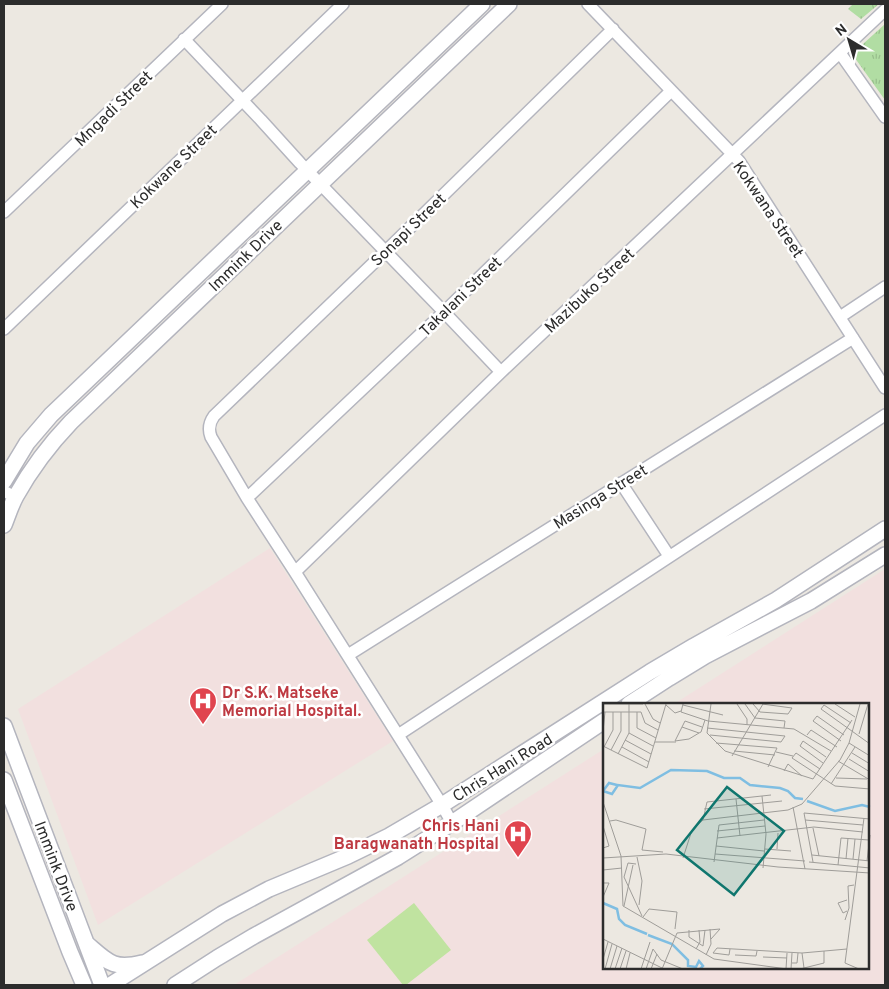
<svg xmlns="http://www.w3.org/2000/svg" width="889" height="989" font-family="Overpass,sans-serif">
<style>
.medical{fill:#f2e0df}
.grass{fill:url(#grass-tufts)}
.pitch{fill:#c0e3a0}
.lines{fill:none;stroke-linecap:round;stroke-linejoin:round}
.minor-casing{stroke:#b4b5be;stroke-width:14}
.secondary-casing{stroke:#b4b5be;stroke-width:18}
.minor{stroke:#fff;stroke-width:11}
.secondary{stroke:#fff;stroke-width:15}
.labels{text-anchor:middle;stroke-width:5;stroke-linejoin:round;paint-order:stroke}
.street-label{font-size:16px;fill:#2c2c2c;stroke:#fff}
.health-label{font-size:16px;font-weight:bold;fill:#be3a42;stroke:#fff;text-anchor:start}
.inset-river{fill:none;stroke:#7fbee2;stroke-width:2.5}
.inset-road{fill:none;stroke:#9f9d99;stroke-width:1}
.view{fill:#0f766e;fill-opacity:0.15;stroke:#0f766e;stroke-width:2.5}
.inset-edge{fill:none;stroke:#2c2c2c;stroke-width:2.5}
</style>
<defs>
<pattern id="grass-tufts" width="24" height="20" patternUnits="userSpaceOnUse" patternTransform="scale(1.25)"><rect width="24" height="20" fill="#b1dda3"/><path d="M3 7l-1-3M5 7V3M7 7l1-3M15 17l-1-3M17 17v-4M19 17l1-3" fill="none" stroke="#98be8c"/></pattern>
</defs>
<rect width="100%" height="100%" fill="#ece8e1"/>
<path class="medical" d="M270,548L393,741L98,925L18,709Z
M885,569V985H234L604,749V968H868V704H674Z"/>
<path class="grass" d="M853,4H879L861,19L848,9Z
M885,24V100L852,54Z"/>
<path class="pitch" d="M414,903L451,950L406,985H403L367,940Z"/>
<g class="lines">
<g class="minor-casing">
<path id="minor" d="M588,4L739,161L885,388
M184,39L261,120L300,163L444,312L501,372
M840,53L885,117
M4,212L222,4
M840,317L885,287
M4,329L343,4
M621,483L669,556
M4,491L15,497
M247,498L444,312L671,91
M295,572L501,372L885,10
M348,655L853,338
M398,735L885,415
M452,823L442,805L295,572L247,498L211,437C208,429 209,423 214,416L386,251L613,29"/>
</g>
<g class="secondary-casing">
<path id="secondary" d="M4,481L27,443L51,415L482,4
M4,525C8,515 11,505 16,496C31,469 49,445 71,422L509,4
M629,704L669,678L705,656L811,601L885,555
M4,726L102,985
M4,780L70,952L84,985
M87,944C108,962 113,970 142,963
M110,985L222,914L269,889L348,856L389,836L442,805L650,672L694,646L776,600L885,529
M175,985L217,958L254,936L398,857L452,823L604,721"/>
</g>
<use href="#minor" class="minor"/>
<use href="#secondary" class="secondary"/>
</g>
<defs>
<g id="hospital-pin" transform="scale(1.4375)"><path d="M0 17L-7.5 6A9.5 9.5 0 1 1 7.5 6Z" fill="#e0444e" stroke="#fff"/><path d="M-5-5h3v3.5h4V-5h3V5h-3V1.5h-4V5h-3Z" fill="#fff"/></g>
</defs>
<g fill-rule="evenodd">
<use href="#hospital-pin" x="203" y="701"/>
<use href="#hospital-pin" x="518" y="834"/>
</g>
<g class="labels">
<g class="street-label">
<text transform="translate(113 108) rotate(-44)" y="6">Mngadi Street</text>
<text transform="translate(173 166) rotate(-44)" y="6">Kokwane Street</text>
<text transform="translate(769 209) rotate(56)" y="6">Kokwana Street</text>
<text transform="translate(408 229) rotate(-44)" y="6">Sonapi Street</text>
<text transform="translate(245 255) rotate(-44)" y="6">Immink Drive</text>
<text transform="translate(589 290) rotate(-43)" y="6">Mazibuko Street</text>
<text transform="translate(460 296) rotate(-44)" y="6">Takalani Street</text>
<text transform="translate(600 496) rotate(-32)" y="6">Masinga Street</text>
<text transform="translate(502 767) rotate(-32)" y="6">Chris Hani Road</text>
<text transform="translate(57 866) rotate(69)" y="6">Immink Drive</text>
</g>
<g class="health-label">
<text x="222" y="698">Dr S.K. Matseke<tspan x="222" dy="18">Memorial Hospital.</tspan></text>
<text x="499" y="831" text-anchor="end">Chris Hani<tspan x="499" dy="18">Baragwanath Hospital</tspan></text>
</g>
</g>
<g transform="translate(603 703)">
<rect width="266" height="266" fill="#ece8e1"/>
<path class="inset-river" d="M0,88L9,91L15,82L37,85L68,67L104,68L121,75H137L147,82L177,85L185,88L192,95L200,96M0,88L6,80L14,82M204,98L232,108L259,102L267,104M0,200L14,206L16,216L22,222L44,231M45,232L69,241L85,257V263L93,264L96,258L100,263L97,266"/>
<path class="inset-road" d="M0,1H40M42,1L50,16L57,20M80,1L78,9L105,18L191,26L228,48M108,1L104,30L122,48L210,76L249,17M134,1L144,16V22M142,1L152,15L182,18L181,25M150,1L157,9L185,11L189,5L159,1M232,1L252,14M63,2L72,10L78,8M80,2L120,12M0,9H38L42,20L55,27M34,9V25L53,35M248,20L221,2L218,6L267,41M79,24L96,30M99,24L82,18L72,38L86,36L96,30L98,29L102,17M104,25L182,33L178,39L107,32M0,28L2,9M26,30L50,43M256,31L265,1M204,32L208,27L234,44M22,37L48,51M238,38L210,18L214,13L241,32M52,39H73M113,40L174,45L165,64M246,40L267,53M0,43L44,65L63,1M1,44L10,27V9M19,44L46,59M8,47L18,28V9M131,48L172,52M173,49L190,53M249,50L267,61M15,51L26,30V1M129,53L160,1M246,56L267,69M235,58L267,77M220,60L197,43L200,38L223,54M217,66L193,50L189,55L232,83L267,86M181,68L185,61L199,73M233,75L264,76M228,81L252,44M159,93L163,131L160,165M133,96L137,133M0,99L18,153L20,203L111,256L184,266M190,104L202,166M101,106L179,98M100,117L104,99L168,92M202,117L260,122M7,118L13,117L43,126L39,147L60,149M0,123L6,143L0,145M210,125L216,153M114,128L162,123M114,135L211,124L260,129M113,143L161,148M162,146L188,148M174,146L175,130M112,151L202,158M209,152L267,158M34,154L39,178L36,202M0,155L63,151L175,164L267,170M80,155L89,127L100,117L185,107L199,101L237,57L246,40L257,1M243,156L245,135M250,156L252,136M264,158L267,132M111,159L116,122L161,117M206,159L267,165M210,159L201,110L267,116M33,161L25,160L21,174L39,213M235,162L238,135L266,137M0,167L19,165M0,180H6L0,194M244,197L235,200L240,210L244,208M21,203L30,162M40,214L46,206L74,209L72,226M242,217L246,205L245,183L251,182M86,227V234L100,243L102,227M0,236L59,265M93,246L97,239L96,227M127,246L126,252L110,250L114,245L199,250L244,246M199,250L201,265M103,252L108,241L107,226M132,252L153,253L154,248M160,254L184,255M0,256L5,239M189,260H194L195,250M2,266L9,241M7,266L14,243M12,266L19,245M17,266L23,248M23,266L27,250M38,266L47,239M43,266L50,246L58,257L80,266M48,266L54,251M59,266L74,230L117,226L108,236M183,266L184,250M188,266L189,250M197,266L221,260V248M256,266L242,260L261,115"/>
<path class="view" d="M124,84L181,128L131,192L74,147Z"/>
<rect width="266" height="266" class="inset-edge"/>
</g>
<rect width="889" height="989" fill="none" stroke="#2c2c2c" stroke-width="10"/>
<g transform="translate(849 40) rotate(322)" stroke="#ffffff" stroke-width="4" paint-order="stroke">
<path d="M0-4L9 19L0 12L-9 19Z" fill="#2c2c2c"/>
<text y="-8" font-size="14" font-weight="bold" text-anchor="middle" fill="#2c2c2c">N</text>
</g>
</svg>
